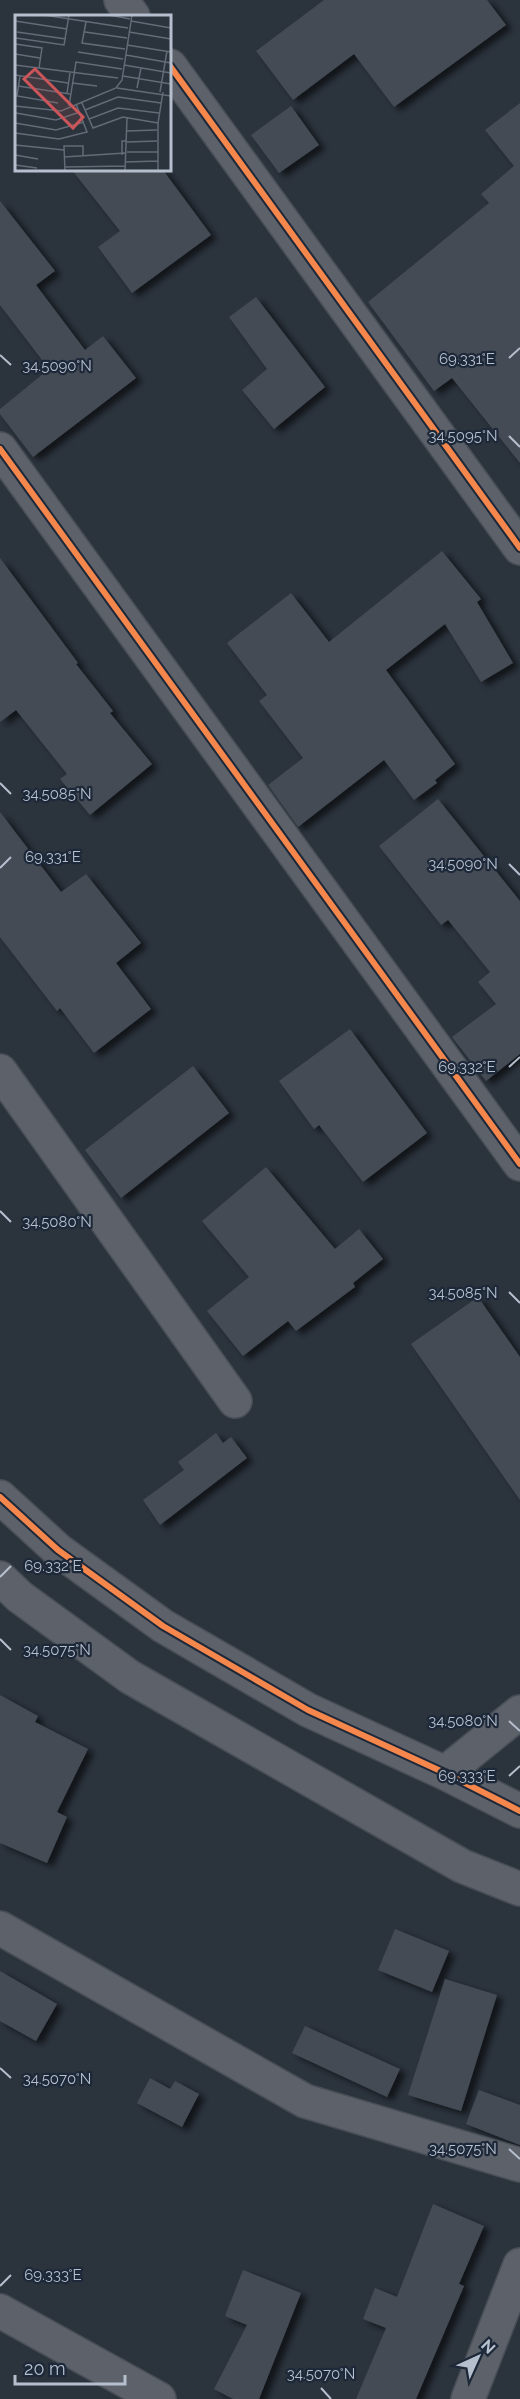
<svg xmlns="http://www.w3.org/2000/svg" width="520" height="2399" font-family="Raleway,sans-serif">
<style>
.building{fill:#444b54;filter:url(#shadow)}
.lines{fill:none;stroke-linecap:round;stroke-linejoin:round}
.minor-casing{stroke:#484e55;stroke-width:36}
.minor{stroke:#5c616a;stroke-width:33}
.cycleway-casing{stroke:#1d2839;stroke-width:10}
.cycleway{stroke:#f5874c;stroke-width:6}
.ticks{fill:none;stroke:#b6bfcd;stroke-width:2}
.inset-road{fill:none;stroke:#636b77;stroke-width:1.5}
.view{fill:#cc555a;fill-opacity:0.15;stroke:#cc555a;stroke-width:3}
.inset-edge{fill:none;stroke:#b6bfcd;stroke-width:3}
.ticks-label{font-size:15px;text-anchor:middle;fill:#b6bfcd;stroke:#1d2839;stroke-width:4.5;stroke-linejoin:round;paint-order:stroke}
</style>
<defs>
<filter id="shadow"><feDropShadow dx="6" dy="4" stdDeviation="3" flood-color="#0009"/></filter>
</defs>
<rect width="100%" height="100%" fill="#2b333d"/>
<path class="building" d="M324,0H487L506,25L394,107L354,54L293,100L256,51Z
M520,103V463L452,378L434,391L368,302L489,203L481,194L514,166L485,130Z
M291,106L319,145L279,173L251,135Z
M72,170H163L211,235L132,293L98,247L120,231Z
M0,201L55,271L36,285L85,350L103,336L136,378L33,457L0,414V409L49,369L0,305Z
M256,297L325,387L274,429L242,390L267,369L229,317Z
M442,551L481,599L477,602L513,663L481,682L445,624L386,670L455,764L435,780L437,783L414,800L384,760L298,827L268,785L303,758L259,701L267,695L227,643L291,593L329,642Z
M0,558L78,663L76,664L113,711L110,713L152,764L90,815L60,779L67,774L16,710L0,722Z
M438,799L520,901V1054L486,1081L452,1037L496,1004L478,982L490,972L448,920L441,925L379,846Z
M0,812L61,892L86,874L141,943L116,963L151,1009L94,1053L60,1008L57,1011L0,937Z
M350,1029L427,1133L363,1182L319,1125L314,1129L279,1081Z
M193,1066L229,1113L121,1198L85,1150Z
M266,1167L335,1249L359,1229L383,1259L353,1283L355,1287L296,1331L288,1321L243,1356L207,1311L249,1277L202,1221Z
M478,1297L520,1357V1500L411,1344Z
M216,1433L223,1443L231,1437L247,1458L160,1525L143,1500L184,1470L178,1462Z
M0,1695L38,1716L35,1722L88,1749L57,1812L67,1817L47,1863L0,1843Z
M395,1929L449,1951L432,1992L378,1970Z
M0,1971L57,2004L36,2041L0,2021Z
M445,1979L497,1995L461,2111L408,2095Z
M305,2026L400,2069L387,2097L292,2053Z
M150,2078L170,2089L175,2081L199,2094L182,2127L137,2103Z
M479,2090L520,2105V2145L466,2124Z
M433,2204L484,2226L459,2284L464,2286L416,2399H356L386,2328L363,2319L375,2288L397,2297Z
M243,2270L301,2293L259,2399H233L214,2389L247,2325L225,2316Z"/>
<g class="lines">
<g class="minor-casing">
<path id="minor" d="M121,0L133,16
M170,66L520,548
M0,449L520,1164
M0,1071L235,1401
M0,1497L58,1550L163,1626L308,1710L445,1773L520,1811
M0,1578L20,1597L130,1677L462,1866L520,1889
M445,1773L520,1712
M0,1928L305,2101L520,2165
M0,2311L159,2399
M468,2399L520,2265"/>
</g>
<use href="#minor" class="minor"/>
<g class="cycleway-casing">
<path id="cycleway" d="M170,66L520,548
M0,449L520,1164
M0,1497L58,1550L163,1626L308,1710L445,1773L520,1811"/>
</g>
<use href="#cycleway" class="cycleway"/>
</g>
<path class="ticks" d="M0,355L11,365M509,358L520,348M509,436L520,447M0,783L11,794M509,864L520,875M0,868L11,857M509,1067L520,1057M0,1211L11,1222M509,1292L520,1303M0,1577L11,1566M0,1639L11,1650M509,1721L520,1731M509,1776L520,1766M0,2068L11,2078M509,2149L520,2159M0,2286L11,2275M321,2388L331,2399"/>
<g transform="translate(15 15)">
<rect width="156" height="156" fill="#2b333d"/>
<path class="inset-road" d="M29,0L113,13M94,0L115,4M0,6L52,14M116,6L156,13M71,7L67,28L110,34M2,17L51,24M70,17L112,23M114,17L156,24M1,23L49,30L54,0M0,29L27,33L24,53M112,30L156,37M63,37L108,44M0,39L25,43M111,40L156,48M0,50L103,63M109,50L156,58M0,60L53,68M5,61L2,81L43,88M108,61L156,69M57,68L82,71M3,71L55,79M102,73L156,81M122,73L126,53M145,77L152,36M52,78L55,58M67,88L78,113L108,102L143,108M0,91L46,96L101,73L107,65L117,0M54,91L61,47L107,54M70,95L103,82L146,88M1,98L41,105L65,97M74,104L103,93L144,98M0,108L41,115L69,107M111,116L142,115M0,118L44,124L72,117L61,89M112,127L142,126M0,130L49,135M112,137H143M0,140L23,144M107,140V126H112M49,142L110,138M110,147L143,146M0,150L22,153M50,152L110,151M50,156L49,131H68V141M110,156L112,103M143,156V108L148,77"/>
<path class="view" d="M20,54L68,102L58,113L9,64Z"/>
<rect width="156" height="156" class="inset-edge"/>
</g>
<g class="ticks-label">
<text x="467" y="364">69.331°E</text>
<text x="57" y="371">34.5090°N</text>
<text x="463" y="441">34.5095°N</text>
<text x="57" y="799">34.5085°N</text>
<text x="53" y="862">69.331°E</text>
<text x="463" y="869">34.5090°N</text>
<text x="467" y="1072">69.332°E</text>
<text x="57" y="1227">34.5080°N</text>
<text x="463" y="1298">34.5085°N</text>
<text x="53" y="1571">69.332°E</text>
<text x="57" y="1655">34.5075°N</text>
<text x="463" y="1726">34.5080°N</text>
<text x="467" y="1781">69.333°E</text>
<text x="57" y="2084">34.5070°N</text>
<text x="463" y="2154">34.5075°N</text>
<text x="53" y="2280">69.333°E</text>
<text x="321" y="2379">34.5070°N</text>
</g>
<g transform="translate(478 2357) rotate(45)" stroke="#1d2839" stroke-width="4.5" paint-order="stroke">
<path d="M0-4.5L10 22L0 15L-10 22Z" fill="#b6bfcd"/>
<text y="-9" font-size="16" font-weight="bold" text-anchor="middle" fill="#b6bfcd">N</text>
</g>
<path d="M15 2375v9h110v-9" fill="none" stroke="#b6bfcd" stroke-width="3"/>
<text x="24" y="2375" font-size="18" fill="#b6bfcd" stroke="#1d2839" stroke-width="4.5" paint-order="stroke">20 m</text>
</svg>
